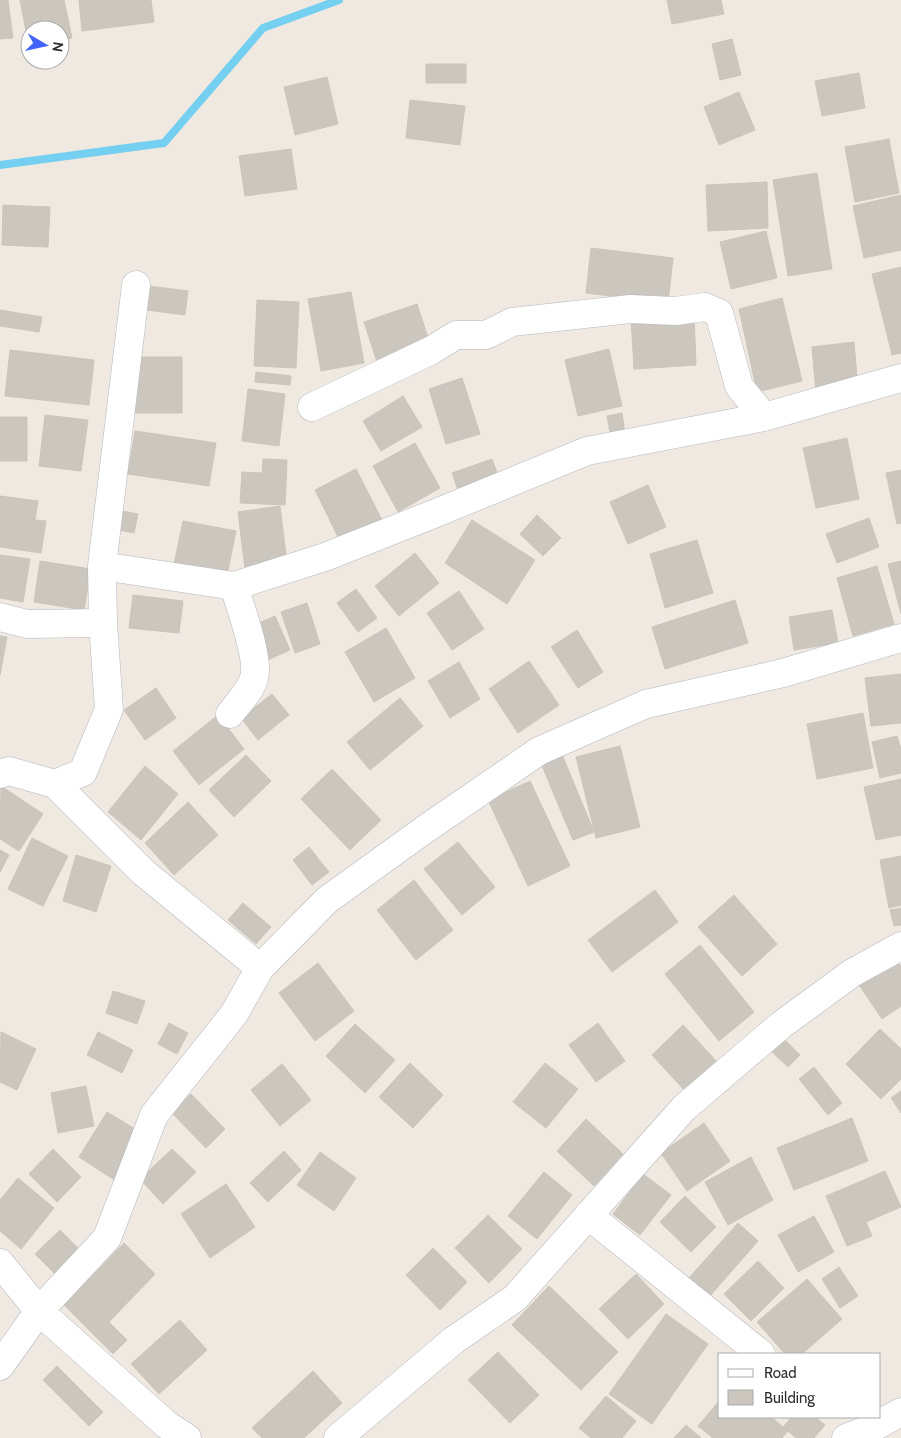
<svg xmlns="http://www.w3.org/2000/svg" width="901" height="1438" font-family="Cabin,sans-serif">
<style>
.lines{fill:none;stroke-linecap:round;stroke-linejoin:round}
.stream{stroke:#75cff0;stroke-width:8}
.building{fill:#cbc7bf;stroke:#cbc5ba}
.minor-casing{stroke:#b4b7c1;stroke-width:29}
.minor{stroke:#fff;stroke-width:28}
</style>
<rect width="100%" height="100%" fill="#efe9e1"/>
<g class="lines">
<path class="stream" d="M0,165L164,143L263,28L339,0"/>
</g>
<path class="building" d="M0,0H8L13,38L0,39Z
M20,0H64L72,38L60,40V30H30V46L29,47Z
M79,0H151L154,22L82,31Z
M667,0H721L724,14L672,24Z
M732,39L741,75L720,80L712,44Z
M426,64H466V83H426Z
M859,73L865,108L822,116L815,81Z
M327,77L338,124L295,135L284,87Z
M739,92L755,130L719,145L704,107Z
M410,100L465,106L460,145L406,138Z
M889,139L899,193L855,202L845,147Z
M291,149L297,189L245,196L239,156Z
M817,173L832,269L788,276L773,180Z
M767,182L768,228L708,231L706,185Z
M901,195V250L864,258L853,206Z
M3,205L50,207L48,247L2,245Z
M766,231L777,278L731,289L720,242Z
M591,248L673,258L668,303L586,293Z
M901,267V353L892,355L872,274Z
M141,285L188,291L185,315L139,309Z
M351,292L364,363L321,371L308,299Z
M782,298L802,381L757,392L739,309Z
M257,300L299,302L296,368L254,366Z
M417,304L432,350L379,368L364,322Z
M0,310L42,317L39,332L0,326Z
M694,315L696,365L634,369L631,318Z
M854,342L858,389L816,393L812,347Z
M609,349L622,406L578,416L565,360Z
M10,350L94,360L89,405L5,396Z
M134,357H182V413H134Z
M256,372L291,376L290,385L255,382Z
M462,378L480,434L446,444L429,389Z
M248,389L285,394L279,446L242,441Z
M403,396L422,427L381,451L363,421Z
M622,413L625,434L611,437L607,416Z
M45,415L88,420L81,471L39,466Z
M0,417H27V461H0Z
M135,431L216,443L209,486L128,474Z
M847,438L859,499L816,508L803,448Z
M415,443L440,488L398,512L373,466Z
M263,459L287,460L285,505L240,503L242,472L262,473Z
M492,459L499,478L459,493L452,473Z
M356,469L382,520L340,541L315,490Z
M901,470V523L897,524L886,473Z
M648,485L666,527L628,544L610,502Z
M0,496L38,501L35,520L46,521L41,553L0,547Z
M280,506L287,563L245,569L238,512Z
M117,510L138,514L134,533L113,529Z
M537,515L561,538L543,556L520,534Z
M869,518L879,547L837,563L826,534Z
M472,520L535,560L507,604L445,563Z
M183,521L236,531L226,580L173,569Z
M697,540L713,593L665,608L650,554Z
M415,553L439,583L399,616L375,586Z
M0,555L30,559L23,602L0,598Z
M40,561L91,569L84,610L34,602Z
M901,561V614L888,564Z
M877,566L894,624L853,636L837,578Z
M356,589L377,618L358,632L337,603Z
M459,591L484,629L452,650L427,613Z
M133,595L183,601L179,633L129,628Z
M735,600L748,643L665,669L652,627Z
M307,603L320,644L295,653L281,612Z
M832,610L838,643L794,650L789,617Z
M275,616L290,650L263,662L248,628Z
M386,628L415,678L374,702L345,652Z
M577,630L603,672L578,688L551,647Z
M0,636L7,637L0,675Z
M529,661L559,705L518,733L489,689Z
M459,662L480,699L450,718L428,681Z
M901,674V723L871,726L865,678Z
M156,688L176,718L145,740L124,710Z
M272,694L289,715L258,740L241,718Z
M400,698L423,726L370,770L347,742Z
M863,713L873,768L817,779L807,724Z
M218,715L244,749L199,785L173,751Z
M897,736L901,749V773L880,778L872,742Z
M620,746L640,827L596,838L576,757Z
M561,752L594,832L573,840L540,761Z
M246,755L271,781L234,817L209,790Z
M145,766L178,794L141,840L108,812Z
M332,769L381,820L350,850L301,799Z
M901,779V835L876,840L864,787Z
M530,781L570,866L528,886L488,800Z
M1,786L43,814L19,851L0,839Z
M188,802L218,835L174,875L145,843Z
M32,838L68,856L43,906L8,889Z
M458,842L495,887L462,915L424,869Z
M309,847L329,872L312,885L293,860Z
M0,850L9,855L0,872Z
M76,855L111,866L96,912L63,901Z
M901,856V905L889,908L880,860Z
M414,880L453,930L416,960L377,910Z
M655,890L678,922L612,972L588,940Z
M734,895L777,944L742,976L698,927Z
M243,903L271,927L256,944L228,920Z
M901,908V925L894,926L890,910Z
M700,945L754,1012L719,1041L665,974Z
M893,954L901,967V1006L882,1019L855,979Z
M318,963L354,1011L315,1041L279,993Z
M113,991L145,1001L137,1024L106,1013Z
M169,1023L188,1033L177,1054L158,1044Z
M598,1023L625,1061L596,1082L569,1045Z
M355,1024L395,1060L365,1093L326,1056Z
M683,1025L718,1063L687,1093L652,1055Z
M880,1029L901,1049V1079L881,1099L846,1064Z
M1,1032L36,1049L17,1090L0,1082Z
M98,1032L133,1050L122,1073L87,1055Z
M783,1038L800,1055L788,1067L771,1051Z
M410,1063L443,1095L413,1128L379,1097Z
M545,1063L578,1089L546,1128L513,1102Z
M282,1064L311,1100L280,1126L251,1090Z
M814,1067L842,1103L828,1115L799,1079Z
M86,1086L94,1126L58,1133L51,1093Z
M901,1091V1113L891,1098Z
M191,1094L225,1129L206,1148L171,1112Z
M107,1112L145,1135L116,1181L79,1157Z
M852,1118L868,1161L794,1190L777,1148Z
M586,1119L623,1154L594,1186L557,1151Z
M704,1123L730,1161L687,1191L661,1153Z
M53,1149L81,1177L57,1202L29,1174Z
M172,1149L196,1172L163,1204L140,1179Z
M284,1151L301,1170L268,1202L250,1183Z
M320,1152L356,1178L334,1211L297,1185Z
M751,1157L773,1200L728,1225L705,1182Z
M885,1171L901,1207L866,1222L872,1236L847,1246L826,1196Z
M544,1172L572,1195L537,1239L508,1216Z
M643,1174L671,1195L640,1235L613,1214Z
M18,1178L54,1208L21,1249L0,1231V1200Z
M226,1184L255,1227L210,1258L181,1214Z
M685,1196L716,1227L691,1252L660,1222Z
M488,1215L522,1249L489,1283L455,1248Z
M814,1216L834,1252L798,1272L778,1235Z
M738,1223L758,1241L709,1297L688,1279Z
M60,1230L85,1255L61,1280L35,1254Z
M124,1243L155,1274L109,1322L127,1340L113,1354L64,1305Z
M433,1248L467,1282L440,1310L406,1275Z
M758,1261L784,1288L751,1321L724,1294Z
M839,1267L858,1296L840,1308L822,1279Z
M636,1274L664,1304L628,1339L599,1309Z
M807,1279L842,1319L802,1354H785L757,1322Z
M549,1286L618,1352L581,1390L512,1325Z
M666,1314L708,1344L652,1424L609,1394Z
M180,1320L207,1350L159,1394L131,1364Z
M498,1352L539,1395L510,1423L468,1380Z
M57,1366L103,1412L89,1426L43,1380Z
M313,1371L342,1403L304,1438H262L252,1428Z
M606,1396L636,1421L622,1438H591L579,1428Z
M720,1400V1417H771L788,1431L782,1438H713L698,1426Z
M792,1417H815L825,1425L814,1438H796L783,1427Z
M686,1425L701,1438H674Z"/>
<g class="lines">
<g class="minor-casing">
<path id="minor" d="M312,407L432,350L456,335H486L512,322L630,309L675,311L705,307L719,313L739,386L764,417
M102,566L234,586L325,557L436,513L587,451L764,417L901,378
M0,617L27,624L103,623
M230,714C238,703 251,691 254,678C260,659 240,607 234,586
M0,774L9,771L55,784L83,772L109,709L103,623L102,566L136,285
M55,784L143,872L260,968
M588,1215L761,1354
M0,1263L39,1311L167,1425L187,1438
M0,1366L39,1311L107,1238L154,1115L234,1014L260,968L327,900L424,830L539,751L646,704L783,673L901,638
M338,1438L454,1340L515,1298L684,1108L781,1025L852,973L901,946
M846,1438L872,1428L901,1412"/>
</g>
<use href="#minor" class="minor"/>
</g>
<rect x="718" y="1353" width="162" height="65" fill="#ffffff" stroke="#ababab"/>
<rect x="728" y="1369" width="25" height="8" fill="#ffffff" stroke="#ababab"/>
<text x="764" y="1378" font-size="15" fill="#2e2e2e">Road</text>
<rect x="728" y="1390" width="25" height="15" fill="#cbc7bf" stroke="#ababab"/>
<text x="764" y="1403" font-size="15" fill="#2e2e2e">Building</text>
<g transform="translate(45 45) rotate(99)"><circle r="24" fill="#ffffff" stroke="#ababab"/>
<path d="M0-4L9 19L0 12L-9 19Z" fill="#4264fb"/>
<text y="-8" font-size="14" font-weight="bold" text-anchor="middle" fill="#2e2e2e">N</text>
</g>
</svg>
